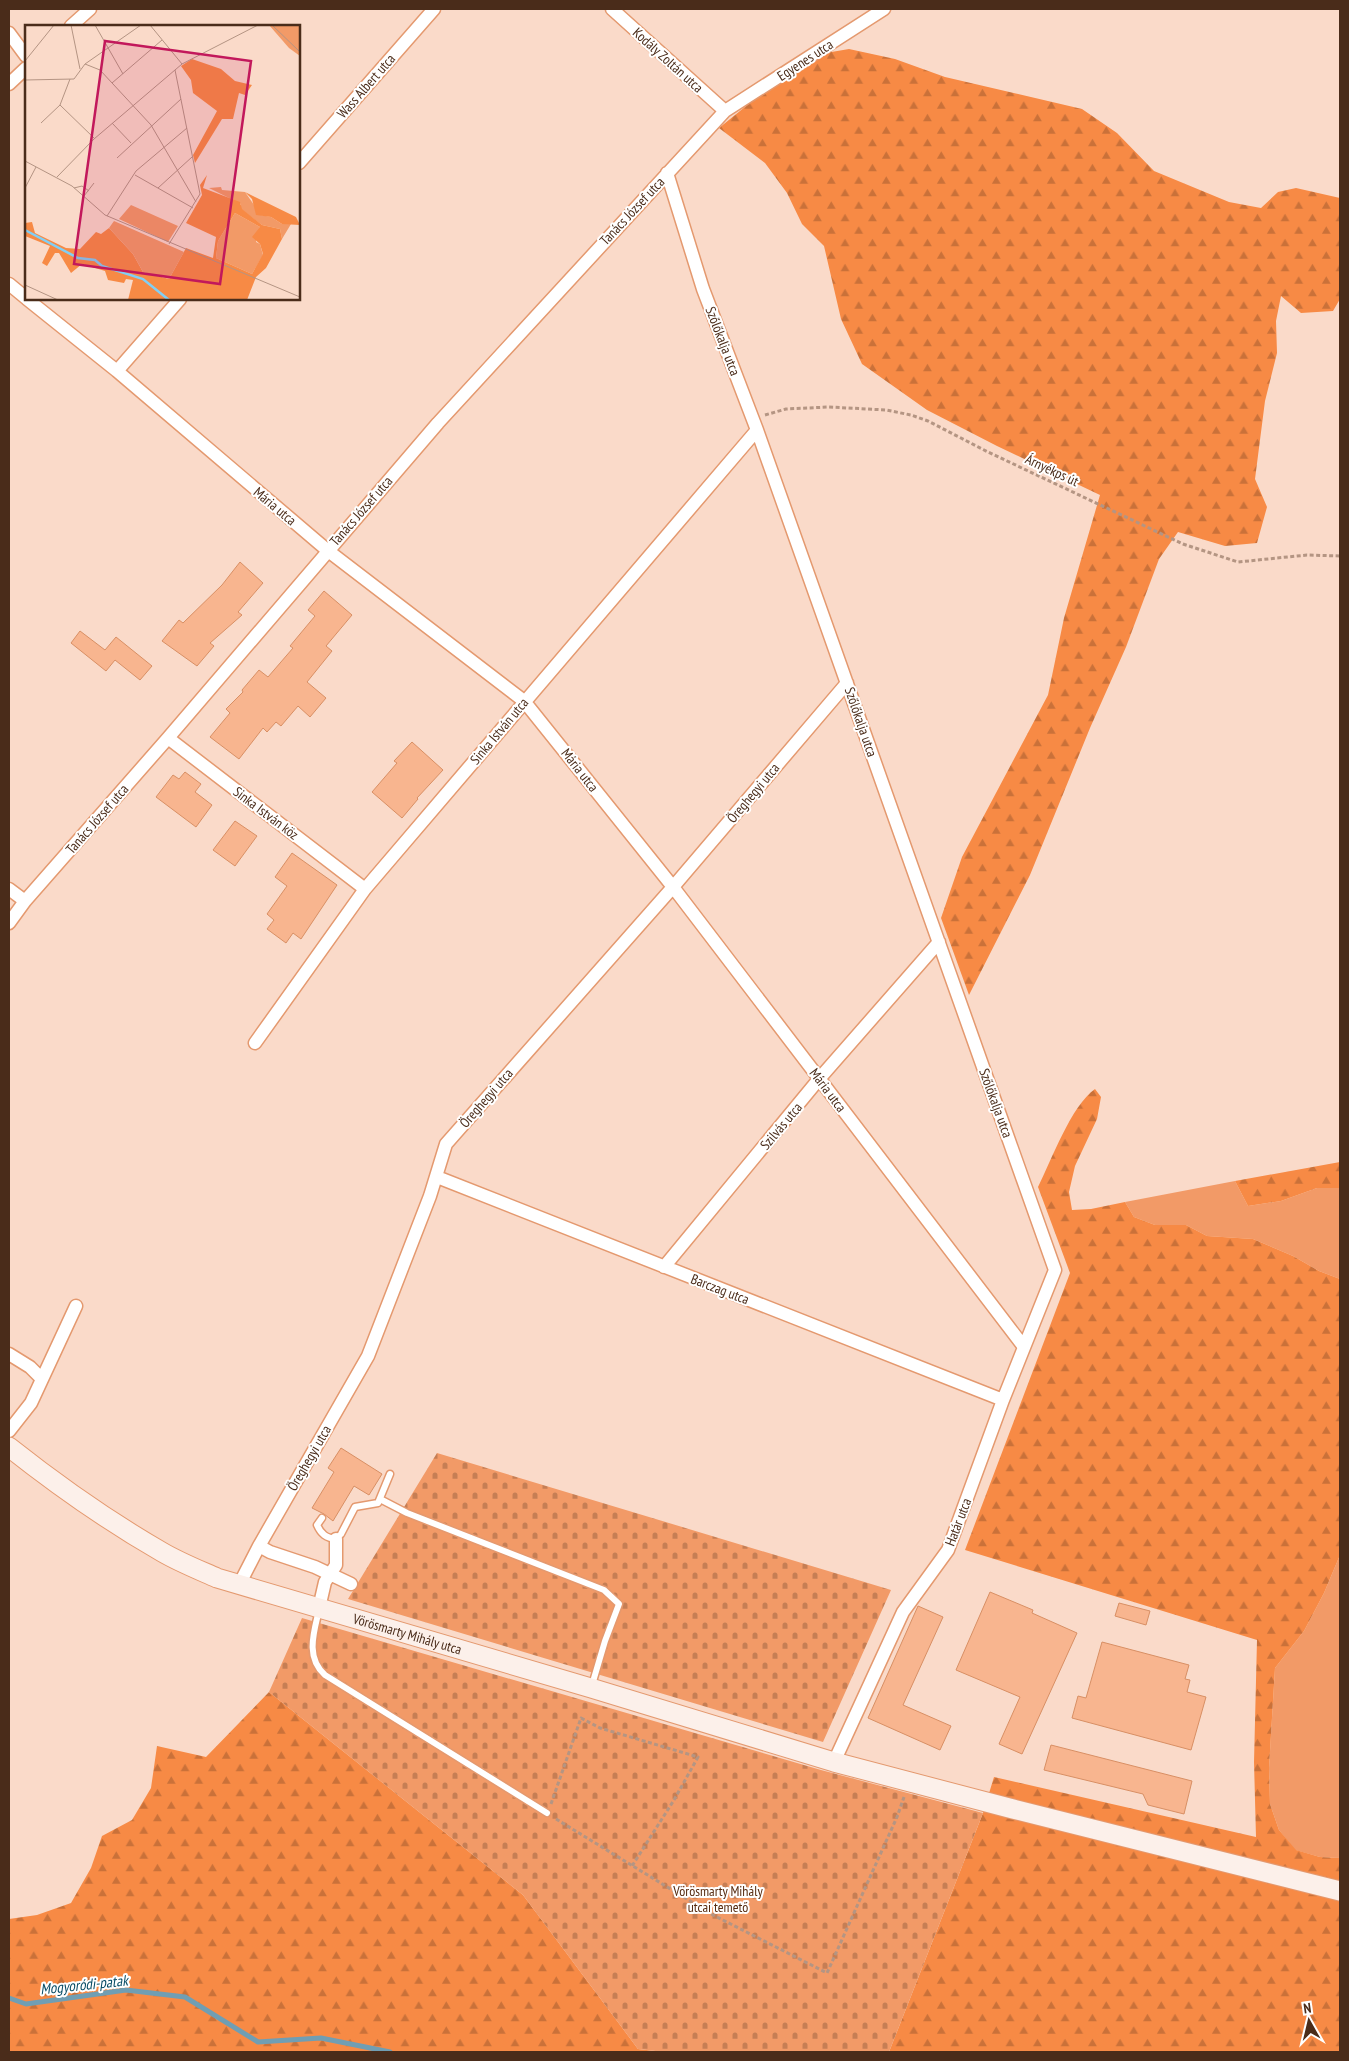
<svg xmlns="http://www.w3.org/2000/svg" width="1349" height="2061" font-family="'PT Sans Narrow',sans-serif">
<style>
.grass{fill:#f29a67}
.forest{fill:url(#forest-firs)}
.cemetery{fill:url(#cemetery-stones)}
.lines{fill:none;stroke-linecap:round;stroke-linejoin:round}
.stream{stroke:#709eb3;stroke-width:5}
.building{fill:#f8b58f;stroke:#d88f64}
.lane-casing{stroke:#e4996f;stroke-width:9}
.street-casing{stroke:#e4996f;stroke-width:15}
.secondary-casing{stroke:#e4996f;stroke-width:21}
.path{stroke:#b49583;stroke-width:3;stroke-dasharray:4 2.5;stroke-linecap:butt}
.lane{stroke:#fff;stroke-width:6}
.street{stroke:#fff;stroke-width:12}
.secondary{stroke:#fcf0ea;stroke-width:19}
.labels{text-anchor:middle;stroke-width:4;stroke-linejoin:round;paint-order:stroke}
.street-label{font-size:14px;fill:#4a2c1a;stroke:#fff}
.park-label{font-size:14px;fill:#562b10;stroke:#fff}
.water-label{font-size:15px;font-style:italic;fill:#084c65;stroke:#fff}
.inset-river{fill:none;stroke:#81cff5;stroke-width:2.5}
.inset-road{fill:none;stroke:#b49483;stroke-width:1}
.view{fill:#c2185b;fill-opacity:0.15;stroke:#c2185b;stroke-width:2.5}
.inset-edge{fill:none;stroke:#4a2c1a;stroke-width:2.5}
</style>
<defs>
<pattern id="forest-firs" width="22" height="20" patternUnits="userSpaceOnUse" patternTransform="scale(1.25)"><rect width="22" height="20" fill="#f78a45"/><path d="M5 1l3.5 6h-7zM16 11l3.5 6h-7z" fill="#ca7139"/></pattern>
<pattern id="cemetery-stones" width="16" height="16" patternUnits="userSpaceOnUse" patternTransform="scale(1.25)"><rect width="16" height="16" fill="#f29a67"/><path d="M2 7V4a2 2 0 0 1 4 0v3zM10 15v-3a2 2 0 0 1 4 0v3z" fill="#c67e54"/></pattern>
</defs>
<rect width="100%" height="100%" fill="#fadac9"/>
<path class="grass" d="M1235,1181L1248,1206L1281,1201L1317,1188H1340V1279L1319,1271L1293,1256L1253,1239L1207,1236L1186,1225H1155L1134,1217L1125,1202Z
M1340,1555V1858L1320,1857L1295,1850L1279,1830L1270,1804L1269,1768L1275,1668L1304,1631L1324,1593Z"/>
<path class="forest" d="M849,49L895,59L945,77L1082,109L1117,133L1154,171L1229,202L1261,208L1278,192L1296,188L1340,198V299L1333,311L1301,313L1281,296L1276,321L1277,353L1265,401L1255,479L1267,507L1257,543L1225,546L1178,532L1159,559L1126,647L1090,728L1030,875L969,995L941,918L962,857L1048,695L1064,618L1100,495L997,446L927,410L862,364L841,319L824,246L802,224L787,193L765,163L719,128L808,56Z
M1095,1089L1101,1097L1097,1119L1075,1166L1069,1192L1072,1210L1091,1209L1125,1202L1134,1217L1155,1225H1186L1207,1236L1253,1239L1293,1256L1319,1271L1340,1279V1555L1324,1593L1304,1631L1275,1668L1269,1768L1270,1804L1279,1830L1296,1850L1320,1857L1340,1858V2052H889L983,1813L994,1777L1256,1837L1254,1762L1257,1640L965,1550L1070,1273L1038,1187C1052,1159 1071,1106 1095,1089Z
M1340,1162V1188H1317L1281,1201L1248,1206L1235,1181Z
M269,1692L523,1895L638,2049L664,2052H9V1919L37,1915L71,1903L91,1868L102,1836L132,1820L151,1788L157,1746L206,1757Z"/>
<path class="cemetery" d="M437,1453L891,1590L823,1742L348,1599Z
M302,1618L821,1770L983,1813L889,2052H664L638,2049L523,1895L269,1692Z"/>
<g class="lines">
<path class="stream" d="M9,1998L26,2004L126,1990L185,1997L258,2042L321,2038L390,2052"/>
</g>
<path class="building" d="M240,562L263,583L238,612L242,615L210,643L214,646L197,666L162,641L179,620L183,623L222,585Z
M324,591L352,615L326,646L332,651L307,682L326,698L310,717L298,706L281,726L276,722L267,732L263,728L239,759L210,737L230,713L226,709L243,692L242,690L259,670L268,677L293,648L290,646L315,616L308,610Z
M80,631L105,650L116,637L152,666L140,680L115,660L106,671L71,643Z
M412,742L443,770L417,798L418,799L402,818L372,792L397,763L394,761Z
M185,772L201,784L195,792L212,805L196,827L156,797L173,775L179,779Z
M235,821L257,836L235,866L213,850Z
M292,853L337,885L301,939L293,933L286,943L267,929L274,920L267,914L287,886L275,877Z
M341,1448L382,1474L369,1495L354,1486L333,1521L324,1514L312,1508L334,1472L328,1468Z
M990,1592L1033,1610L1032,1613L1077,1633L1022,1754L999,1744L1020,1697L956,1670Z
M1119,1603L1150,1611L1146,1625L1115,1616Z
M918,1606L943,1617L903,1705L951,1726L940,1750L868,1718Z
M1102,1642L1189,1665L1185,1679L1190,1680L1187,1692L1206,1697L1191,1750L1072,1718L1078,1696L1086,1698Z
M1051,1745L1192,1781L1184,1814L1148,1805L1143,1794L1044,1770Z"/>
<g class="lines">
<g class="lane-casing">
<path id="lane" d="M380,1499L407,1513L604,1590L619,1604L605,1641L592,1685
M322,1518L317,1525C321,1534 326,1538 336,1539L341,1534L355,1507L378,1503L390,1474
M319,1610C314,1632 305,1657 325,1675L547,1813"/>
</g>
<g class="street-casing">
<path id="street" d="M612,9L725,111
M71,26L90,9
M9,33L26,56
M9,84L26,68
M299,163L434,9
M667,173L703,289L757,430L1055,1270L1003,1400L948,1550L903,1612L834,1762
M9,284L26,298
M27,299L117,371L327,550L524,701L673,887L1024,1347
M117,371L180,299
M168,738L365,889
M9,889L25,901
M9,923L25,901L168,738L438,423L725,111L884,9
M255,1043L365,889L757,430
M437,1177L1003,1400
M664,1267L819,1079L939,942
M9,1354L30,1367L42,1379
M9,1431L31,1403L76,1306
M259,1546L270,1552L315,1567L351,1584
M239,1585L259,1546L368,1356L430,1196L446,1144L673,887L847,683
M319,1608L325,1582L336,1565V1539"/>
</g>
<g class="secondary-casing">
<g id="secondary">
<path id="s1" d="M9,1447C57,1485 108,1521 162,1552C179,1562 199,1570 217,1578L591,1688L834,1762L1013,1809L1340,1891"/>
</g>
</g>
<path class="path" d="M765,415L786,409L829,407L886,410L911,415L928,421L988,452L1183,544L1238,562L1307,555L1340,556
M551,1804L581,1718L600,1728L698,1757L674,1800L632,1866
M556,1819L713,1915L827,1973L897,1817L904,1797"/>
<use href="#lane" class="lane"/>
<use href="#street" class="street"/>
<use href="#secondary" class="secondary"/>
</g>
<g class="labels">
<g class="street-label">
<text transform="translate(668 60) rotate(42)" y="5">Kodály Zoltán utca</text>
<text transform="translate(805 60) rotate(-33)" y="5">Egyenes utca</text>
<text transform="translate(366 86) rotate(-49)" y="5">Wass Albert utca</text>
<text transform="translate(632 211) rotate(-47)" y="5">Tanács József utca</text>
<text transform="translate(723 341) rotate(69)" y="5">Szőlőkalja utca</text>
<text transform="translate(1052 470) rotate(25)" y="5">Árnyékps út</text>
<text transform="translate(275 506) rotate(40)" y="5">Mária utca</text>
<text transform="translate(361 511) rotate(-49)" y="5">Tanács József utca</text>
<text transform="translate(861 722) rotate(71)" y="5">Szőlőkalja utca</text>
<text transform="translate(499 731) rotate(-50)" y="5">Sinka István utca</text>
<text transform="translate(580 770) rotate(52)" y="5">Mária utca</text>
<text transform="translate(753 793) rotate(-50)" y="5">Öreghegyi utca</text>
<text transform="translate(266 813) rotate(37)" y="5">Sinka István köz</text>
<text transform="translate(97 819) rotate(-49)" y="5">Tanács József utca</text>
<text transform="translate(828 1090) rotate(53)" y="5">Mária utca</text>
<text transform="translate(486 1098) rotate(-49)" y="5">Öreghegyi utca</text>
<text transform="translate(996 1103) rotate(70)" y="5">Szőlőkalja utca</text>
<text transform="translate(781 1126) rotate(-50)" y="5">Szilvás utca</text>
<text transform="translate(720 1289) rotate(21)" y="5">Barczag utca</text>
<text transform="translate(309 1458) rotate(-60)" y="5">Öreghegyi utca</text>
<text transform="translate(958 1522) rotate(-69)" y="5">Határ utca</text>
<text dy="5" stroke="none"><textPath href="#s1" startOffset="445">Vörösmarty Mihály utca</textPath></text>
</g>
<g class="park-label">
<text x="718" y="1896">Vörösmarty Mihály<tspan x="718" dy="16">utcai temető</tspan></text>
</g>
<g class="water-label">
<text transform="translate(84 1985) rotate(-6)" y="5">Mogyoródi-patak</text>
</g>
</g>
<g transform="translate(25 25)">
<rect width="275" height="275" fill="#fadac9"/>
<path d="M196,162L197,165L220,167L236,190L246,192L257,199H266L257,214L255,204L237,200L216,184V179L184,163ZM210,188L235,202L231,217L235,219L238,230L227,249L191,233L193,216Z" fill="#f29a67"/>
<path d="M167,34L196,44L210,56L227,60L220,70L214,68L208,94H197L170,138L168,130L192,86L168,68L166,55L156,41ZM182,150L178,163L215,177L217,184L237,200L255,204L257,214L241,243L231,252L222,275H103L108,255L101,254L99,258L83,255L80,246L57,239L46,248L34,228H30L22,241L17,238L25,221L0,211V198L7,197L10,208L41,223L55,224L71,207L76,209L84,203L108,229L118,247L144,254L161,223L188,233L191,212L161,198L177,170L175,160ZM210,188L235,202L227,212L235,219L238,229L227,249L191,233L193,216ZM220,167L271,192L275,200L257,199L246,192L231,190L227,174Z" fill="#f78a45" fill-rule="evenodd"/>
<path d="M106,180L153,201L143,217L94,194ZM89,196L159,227L144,254L118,247L108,229L84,203Z" fill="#f29a67"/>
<path d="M244,0H275V31L264,23Z" fill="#f29a67"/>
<path class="inset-river" d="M0,205L53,233L70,235L77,241L118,254L144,275"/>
<path class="inset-road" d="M46,0L55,44M70,0L98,49M125,0L157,39M247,0L275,27M0,36L29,0M60,39L75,45L126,100L171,177M45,54L35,80L69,113M0,55L49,54L60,39L116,0M87,58L137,15M16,98L35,80M87,98L106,118M92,133L156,74M0,136L47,161L80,190L275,272M110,150L168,183M32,152L69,114L157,39L233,0M0,163L11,142M49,163L57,161L64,166M133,163L167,132M59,171L69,158M82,191L111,146L162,103M144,219L175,169L150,45M0,260L33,275"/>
<path class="view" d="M80,16L226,36L195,259L49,239Z"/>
<rect width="275" height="275" class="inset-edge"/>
</g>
<rect width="1349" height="2061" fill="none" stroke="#4a2c1a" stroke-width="20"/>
<g transform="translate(1309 2021) rotate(352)" stroke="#ffffff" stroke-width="4" paint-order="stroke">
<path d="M0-4L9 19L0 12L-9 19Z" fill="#4a2c1a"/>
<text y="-8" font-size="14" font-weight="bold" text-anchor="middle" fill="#4a2c1a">N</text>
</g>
</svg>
